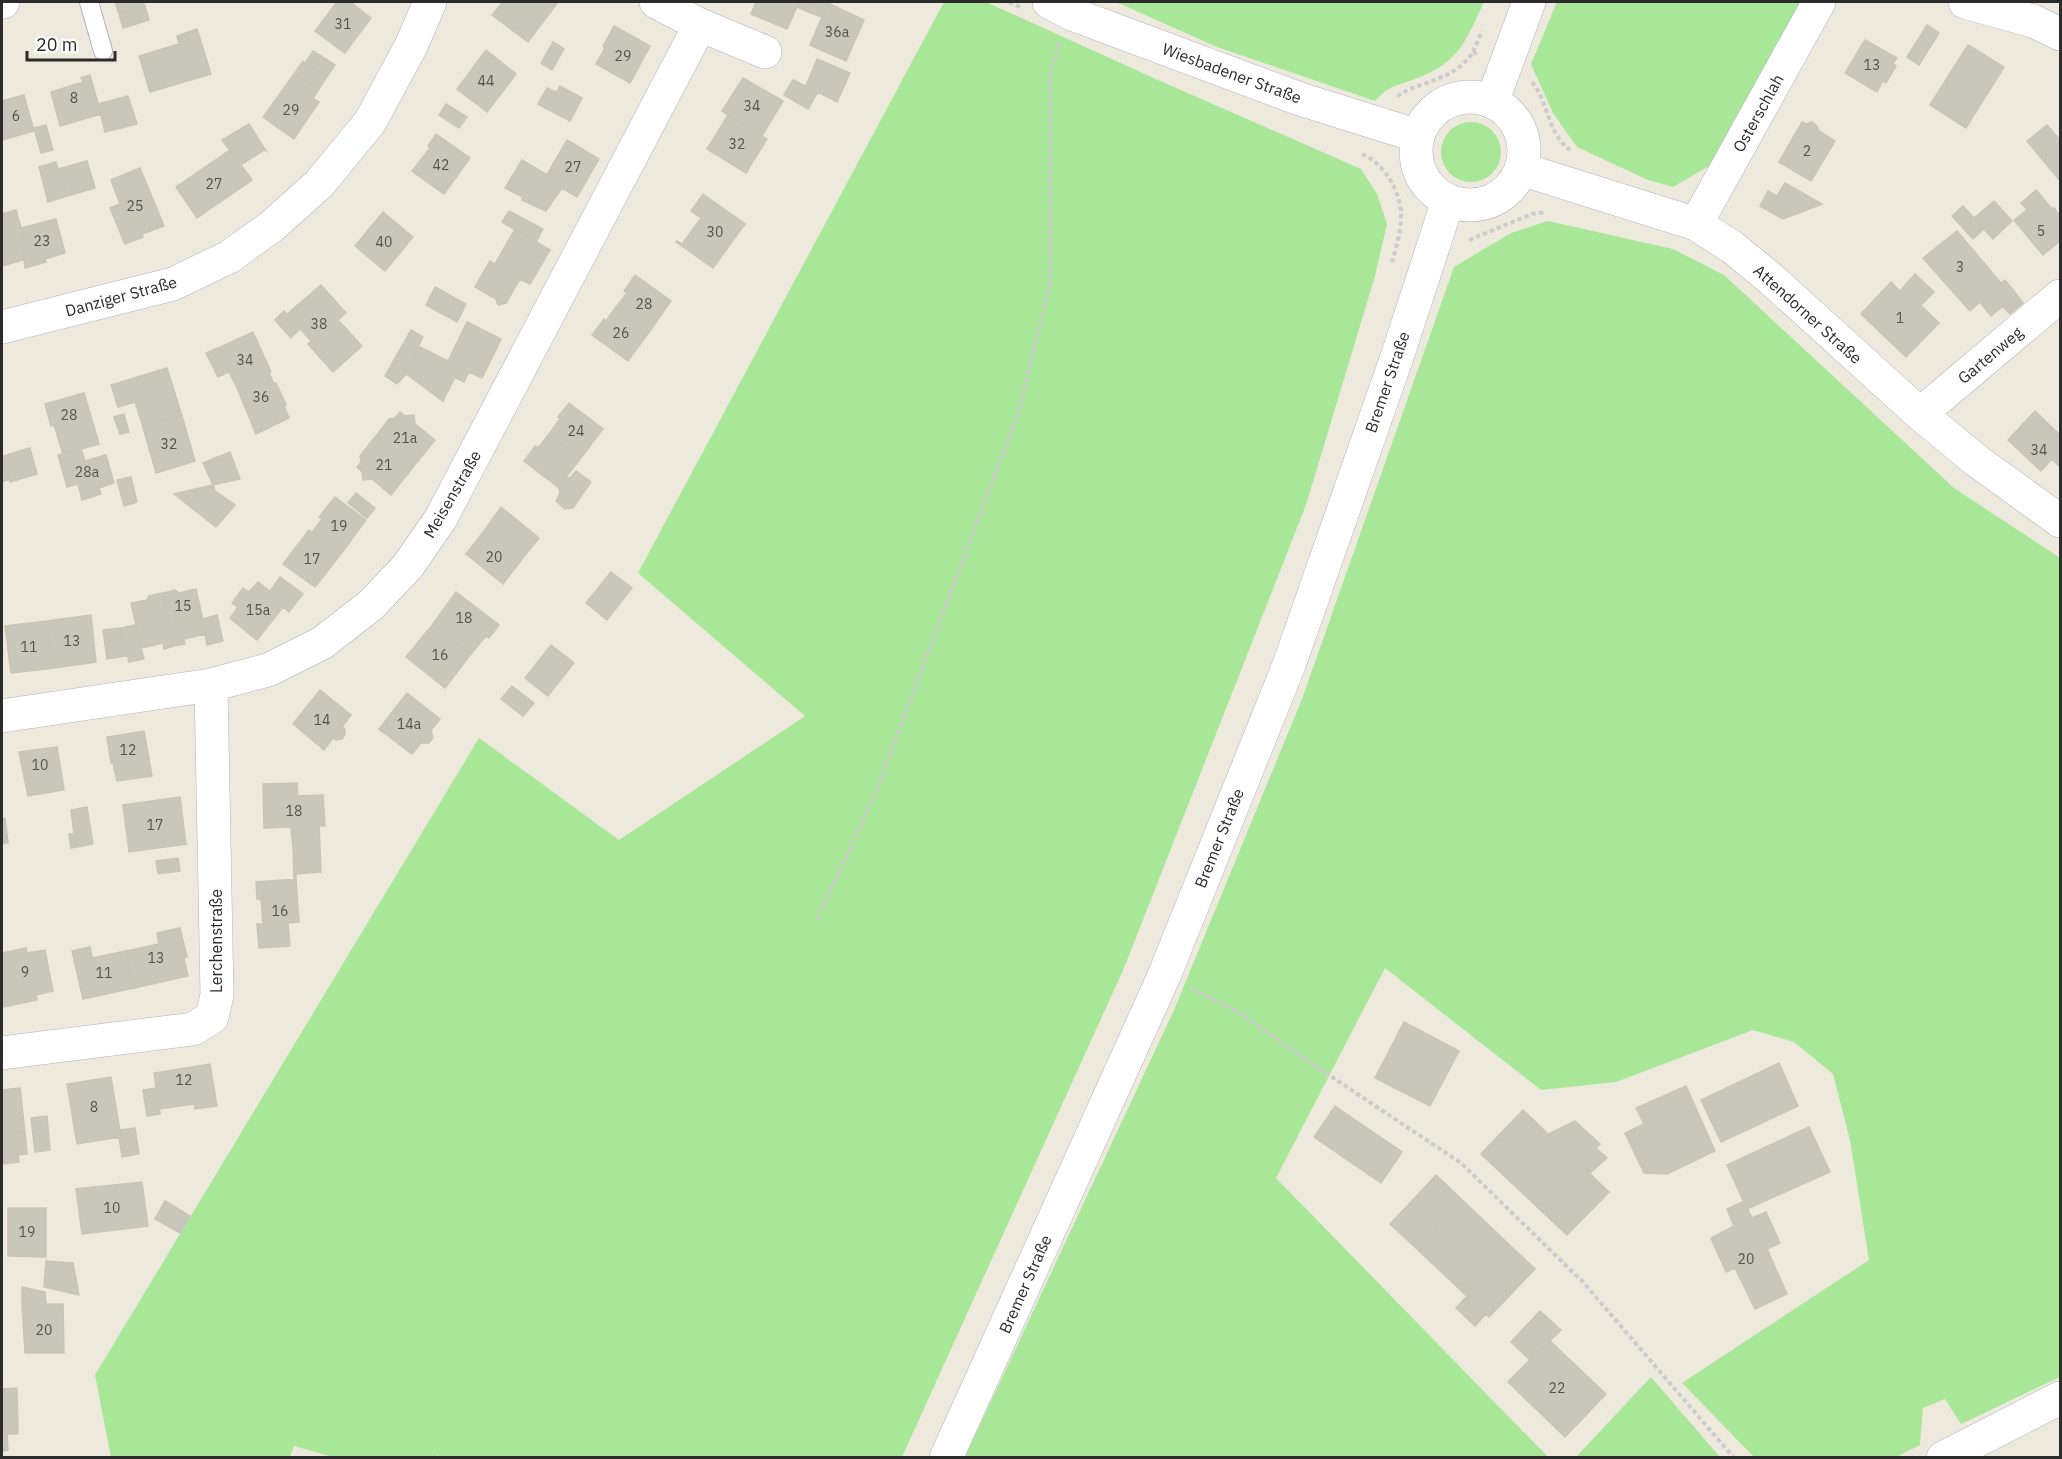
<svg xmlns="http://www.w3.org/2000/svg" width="2062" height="1459" font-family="'IBM Plex Sans',sans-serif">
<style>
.green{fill:#a7e797}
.building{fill:#c9c6bc;stroke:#c9c5b6;stroke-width:1.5}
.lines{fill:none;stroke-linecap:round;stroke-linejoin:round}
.service-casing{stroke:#b1b1c0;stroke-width:20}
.minor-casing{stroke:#b1b1c0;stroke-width:34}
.tertiary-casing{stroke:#b1b1c0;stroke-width:34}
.secondary-casing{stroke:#b1b1c0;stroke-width:34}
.path{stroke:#ccc;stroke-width:4;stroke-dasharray:4.5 3;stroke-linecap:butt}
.service{stroke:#fff;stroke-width:18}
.minor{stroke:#fff;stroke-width:33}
.tertiary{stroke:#fff;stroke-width:33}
.secondary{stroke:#fff;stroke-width:33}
.labels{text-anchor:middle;stroke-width:4.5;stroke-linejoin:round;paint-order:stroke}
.number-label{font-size:14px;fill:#52524f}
.street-label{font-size:16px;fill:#2b2b2b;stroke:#fff}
</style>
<rect width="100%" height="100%" fill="#eee9dd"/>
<path class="green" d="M944,2H986L1158,80L1361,169L1377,194L1387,224L1375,276L1306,505L1124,968L902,1457L442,1458L437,1455L436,1458L333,1457L294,1446L290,1457H111L95,1375L479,738L619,840L805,716L638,573Z
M1116,2H1484C1465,42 1460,62 1415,79C1395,87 1391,84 1375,101L1217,47Z
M1557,2H1807L1711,165L1673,187L1648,180L1577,147L1553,113L1531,64Z
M1441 152a30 30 0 1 1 60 0a30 30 0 1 1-60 0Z
M1548,221L1673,249L1724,275L1954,488L2060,558V1377L1961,1424L1945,1399L1923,1408L1920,1445L1896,1457H1754L1682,1383L1869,1260L1850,1140L1833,1074L1794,1042L1753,1030L1616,1082L1541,1090L1385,968L1276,1178L1548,1457H965L1174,1010L1302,699L1454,267L1511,233Z
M1651,1377L1720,1457H1576Z"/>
<path class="building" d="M115,2H143L145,6L119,14Z
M337,2H350L371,18L345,53L315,31Z
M503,2H558L528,42L492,15Z
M756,2H799L787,29L751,14Z
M799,2H812L808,12L797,7Z
M812,2H830L822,17L808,12Z
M828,3L864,20L846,61L810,45Z
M145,6L149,20L123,28L119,14Z
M1927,25L1939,33L1919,65L1907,57Z
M614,26L650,46L630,83L596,64L605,48L603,46Z
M197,29L211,74L150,92L139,56L179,44L177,36Z
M1865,40L1897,58L1893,64L1896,66L1886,83L1883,81L1877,92L1845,73Z
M553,42L564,49L552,70L541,63Z
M1968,45L2004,67L1966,128L1930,105Z
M486,50L516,74L487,112L457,89Z
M313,51L335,65L327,77L305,63Z
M817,59L850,73L837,102L806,86Z
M303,61L327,77L319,89L294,74Z
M294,74L319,89L313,98L319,102L294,139L263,117Z
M90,75L101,114L60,126L51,92L83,82L81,78Z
M743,78L783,101L762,136L722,111Z
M793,80L818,92L808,109L784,95Z
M560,86L582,98L570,121L547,109Z
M547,88L556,92L547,109L538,104Z
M24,95L34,131L2,140V101Z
M128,96L137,124L105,132L98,104Z
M446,104L467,117L459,128L439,115Z
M728,115L767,139L746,173L707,149Z
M1802,122L1806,124L1812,122L1817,126L1819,131L1835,141L1811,181L1779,162Z
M249,124L266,151L264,150L241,165L222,140Z
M46,125L53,150L41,153L34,128Z
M2047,125L2060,140V181L2027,141Z
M436,134L470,158L444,194L412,171L430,148L428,146Z
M567,140L599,159L577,197L545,178Z
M230,150L252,180L197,218L176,187Z
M522,160L546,174L545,178L562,188L546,211L522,200L523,197L505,188Z
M87,161L95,188L67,196L58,169Z
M56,162L67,196L48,202L39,167Z
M140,168L164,226L142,234L143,237L125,244L110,208L120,204L111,180Z
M1785,183L1822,204L1783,219L1760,206L1768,191L1777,196Z
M2036,190L2052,209L2054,208L2060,216V241L2043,255L2014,220L2027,210L2021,203Z
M703,194L745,224L713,268L676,242L677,241L682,244L701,218L691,211Z
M1994,201L2012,221L1993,239L1974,218Z
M1963,206L1984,229L1973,239L1952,216Z
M16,210L21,228L23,260L2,266V214Z
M509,211L543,229L536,242L502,222Z
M383,212L413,237L385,271L355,246Z
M56,219L65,253L45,259L46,262L25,268L21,228Z
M515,229L550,250L530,284L520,279L506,303L498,305L496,299L475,287L490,261L495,264Z
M1957,231L2001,283L2005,280L2017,295L1991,316L1980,302L1970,311L1923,258Z
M1915,274L1934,292L1921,305L1908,293L1905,296L1900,291Z
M635,275L671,301L650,331L616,307L627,293L624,291Z
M1891,282L1905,296L1908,293L1939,323L1906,357L1861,314Z
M321,285L346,313L338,320L362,346L333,372L308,344L311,341L287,314Z
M435,287L466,304L457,322L426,305Z
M2017,295L2023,303L2010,314L2003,306Z
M616,307L650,331L628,361L592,335L604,319L606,321Z
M284,311L300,329L291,338L275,320Z
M467,322L501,339L482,378L469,372L464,382L455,377L443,401L405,373L418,346L448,361Z
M411,330L423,337L405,373L406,374L397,384L385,376Z
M253,332L271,372L237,388L218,348Z
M218,348L229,372L218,377L206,353Z
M167,368L182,416L143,427L135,402L118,407L111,385Z
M269,373L274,384L276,383L286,405L284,406L289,418L256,434L237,388Z
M84,393L99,444L63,454L54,425L51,426L45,404Z
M569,403L603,429L581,458L549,434L560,419L558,417Z
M2035,411L2060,435V467L2052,459L2041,471L2008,440Z
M400,412L405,416L414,415L415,424L435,440L413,467L375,437L389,419L395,418Z
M124,414L129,432L120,434L114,417Z
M182,416L195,461L156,473L143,427Z
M549,434L581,458L566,477L570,478L576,471L591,482L573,508L565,509L556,501L560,493L559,488L524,461L535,446L538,448Z
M375,437L413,467L391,495L372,479L363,480L362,472L357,467L361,462L360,456Z
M30,448L37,474L10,482L3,456Z
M81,449L85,461L106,455L114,483L99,488L101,494L82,500L78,484L67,487L58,455Z
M230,452L240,479L213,485L203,463Z
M2,456L10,479L2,482Z
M131,477L137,502L124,506L117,480Z
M213,485L215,491L235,505L216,527L174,494Z
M356,493L375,508L367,518L348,503Z
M335,497L366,520L341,554L312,532L322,519L319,517Z
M501,507L539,538L522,559L484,531Z
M309,530L341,554L315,587L283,564Z
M484,531L522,559L503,584L466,554Z
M611,572L632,588L607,620L586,603Z
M280,577L303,594L289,612L283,607L257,640L230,618L238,607L232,603L243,588L249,592L258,582L270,591Z
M196,589L206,634L184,639L185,644L174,646L163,593L175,590L179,593Z
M456,592L499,625L489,638L486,636L471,654L433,624Z
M163,593L174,646L164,649L163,643L141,648L131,603L147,600L149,596Z
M91,615L96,662L54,668L47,621Z
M217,615L223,641L207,645L203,619Z
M47,621L54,668L11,673L5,626Z
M433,624L471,654L445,688L406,657Z
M135,625L144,659L129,662L121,628Z
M120,628L127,656L107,659L103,630Z
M551,645L574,663L548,696L525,678Z
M512,686L534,703L523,716L501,699Z
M320,690L351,715L342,727L345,729V734L342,739L336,740L333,738L324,750L293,724Z
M407,693L440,719L431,730L433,738L429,743H421L412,754L379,729Z
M144,731L152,776L117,781L113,763H111L107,737Z
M57,747L64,790L28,796L19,752Z
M297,783L298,796L323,795L325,826H319L320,846L293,848L291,827L264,828L263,784Z
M180,797L186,844L129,852L123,805Z
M87,807L93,844L71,848L69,834H74L71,810Z
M5,818L8,843H2V819Z
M320,846L321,872L296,874V879H294L293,848Z
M178,858L180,871L158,874L156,861Z
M296,879L299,922L288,923L290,946L259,948L257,924H263L261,899H257L256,882Z
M180,928L187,957L184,958L188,976L134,988L126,951L159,944L157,933Z
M90,947L92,958L126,951L134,988L83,999L72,951Z
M26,948L27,953L45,950L53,991L36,995L37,1000L3,1007L2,998V953Z
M1404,1022L1459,1051L1430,1106L1375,1078Z
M1779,1063L1798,1106L1721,1142L1701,1100Z
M210,1064L217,1106L195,1109L194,1104L159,1109L154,1073Z
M111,1077L121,1137L77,1144L67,1084Z
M1686,1086L1715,1151L1667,1174L1644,1173L1625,1133L1644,1124L1636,1108Z
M20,1088L25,1132L2,1135V1090Z
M156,1088L160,1114L147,1116L143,1090Z
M1335,1106L1402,1152L1381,1183L1314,1137Z
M1523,1110L1609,1192L1567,1235L1481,1154Z
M47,1116L50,1150L35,1152L31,1118Z
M1575,1121L1600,1144L1596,1148L1607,1158L1590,1173L1549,1134Z
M1809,1127L1830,1172L1747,1209L1727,1165Z
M135,1128L139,1154L122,1157L119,1137H121L120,1130Z
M25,1132L27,1154L18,1155L19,1162L2,1164V1135Z
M1436,1175L1535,1269L1489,1317L1418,1250L1438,1229L1410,1203Z
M142,1182L148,1226L82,1234L76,1189Z
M165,1201L190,1216L180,1233L155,1219Z
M1744,1201L1752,1218L1766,1212L1780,1243L1767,1249L1787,1294L1755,1309L1735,1268L1726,1272L1711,1238L1734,1226L1727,1209Z
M1410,1203L1438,1229L1418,1250L1390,1224Z
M8,1208H46V1257L8,1256Z
M46,1261L73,1263L79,1295L44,1287Z
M22,1287L45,1292L46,1304H22Z
M1467,1296L1486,1314L1475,1326L1456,1308Z
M22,1304H63L64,1353H25Z
M1540,1311L1561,1330L1530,1360L1511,1342Z
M1549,1340L1606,1394L1565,1437L1508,1382Z
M17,1388L18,1434H7L8,1450L2,1451V1389Z"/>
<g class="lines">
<g class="service-casing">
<path id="service" d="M89,2L103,51"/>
</g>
<g class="minor-casing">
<path id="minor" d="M2,2H3
M656,2L700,25L765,52
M1049,2L1072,14L1300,99L1418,136
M1965,2L2033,21L2060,34
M1521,169L1696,224L1732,247L1771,279L1920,414L1977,461L2060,521
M1696,224L1819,2
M2,327L173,284L229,257L272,226L319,184L370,122L411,46L430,2
M1920,414L2060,296
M2,716L211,685L268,670L322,643L371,605L408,566L441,518L700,25
M2,1053L193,1029L212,1017L217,995L211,685"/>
</g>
<g class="tertiary-casing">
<path id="tertiary" d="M1943,1458L2060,1398"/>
</g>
<g class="secondary-casing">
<path id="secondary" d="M1416 151a54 54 0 1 1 108 0a54 54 0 1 1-108 0Z
M1492,102L1529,2
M946,1458L1164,976L1289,665L1398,354L1448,201"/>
</g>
<path class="path" d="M1009,2L1020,7
M1473,52L1482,31
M1532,82C1549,103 1547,133 1570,150
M1397,96C1423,80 1454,81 1473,52L1477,54
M1362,154C1384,163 1401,192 1401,215C1401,232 1396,249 1391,265
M1469,240L1532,214L1546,212
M817,919L873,799L1019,411L1050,284V72L1060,43
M1192,989L1238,1012L1314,1065L1461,1163L1583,1282L1734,1458"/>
<use href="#service" class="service"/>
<use href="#minor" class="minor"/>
<use href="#tertiary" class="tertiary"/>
<use href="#secondary" class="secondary"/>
</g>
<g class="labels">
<g class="number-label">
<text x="343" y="29">31</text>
<text x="837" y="37">36a</text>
<text x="623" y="61">29</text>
<text x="1872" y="70">13</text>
<text x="486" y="86">44</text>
<text x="74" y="103">8</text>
<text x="752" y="111">34</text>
<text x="291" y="115">29</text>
<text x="16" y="121">6</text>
<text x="737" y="149">32</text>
<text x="1807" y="156">2</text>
<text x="441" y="170">42</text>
<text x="573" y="172">27</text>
<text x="214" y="189">27</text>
<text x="135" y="211">25</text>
<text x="2041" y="236">5</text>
<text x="715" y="237">30</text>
<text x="42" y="246">23</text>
<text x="384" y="247">40</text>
<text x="1960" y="272">3</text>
<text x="644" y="309">28</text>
<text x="1900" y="323">1</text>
<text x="319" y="329">38</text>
<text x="621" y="338">26</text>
<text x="245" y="365">34</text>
<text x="261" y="402">36</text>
<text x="69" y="420">28</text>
<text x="576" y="436">24</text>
<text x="405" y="443">21a</text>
<text x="169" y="449">32</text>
<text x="2039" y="455">34</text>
<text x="384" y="470">21</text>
<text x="87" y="477">28a</text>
<text x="339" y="531">19</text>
<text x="494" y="562">20</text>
<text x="312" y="564">17</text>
<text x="183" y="611">15</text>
<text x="258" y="615">15a</text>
<text x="464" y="623">18</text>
<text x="72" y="646">13</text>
<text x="29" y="652">11</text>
<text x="440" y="660">16</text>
<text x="322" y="725">14</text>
<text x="409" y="729">14a</text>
<text x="128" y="755">12</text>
<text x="40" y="770">10</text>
<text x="294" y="816">18</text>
<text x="155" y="830">17</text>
<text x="280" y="916">16</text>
<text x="156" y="963">13</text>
<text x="25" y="977">9</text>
<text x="104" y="978">11</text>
<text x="184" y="1085">12</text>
<text x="94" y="1112">8</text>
<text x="112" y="1213">10</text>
<text x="27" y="1237">19</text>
<text x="1746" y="1264">20</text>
<text x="44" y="1335">20</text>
<text x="1557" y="1393">22</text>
</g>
<g class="street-label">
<text transform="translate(1232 73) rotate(20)" y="6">Wiesbadener Straße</text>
<text transform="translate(1758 113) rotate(-61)" y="6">Osterschlah</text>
<text transform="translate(121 296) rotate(-15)" y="6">Danziger Straße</text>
<text transform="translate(1808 314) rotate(42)" y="6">Attendorner Straße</text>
<text transform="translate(1990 355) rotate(-40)" y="6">Gartenweg</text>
<text transform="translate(1387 382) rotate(-71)" y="6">Bremer Straße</text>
<text transform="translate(452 494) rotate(-60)" y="6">Meisenstraße</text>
<text transform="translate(1219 838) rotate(-68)" y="6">Bremer Straße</text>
<text transform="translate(216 941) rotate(-90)" y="6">Lerchenstraße</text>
<text transform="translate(1025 1284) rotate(-66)" y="6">Bremer Straße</text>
</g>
</g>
<rect width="2062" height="1459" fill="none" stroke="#2b2b2b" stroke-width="6"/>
<path d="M27 51v9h88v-9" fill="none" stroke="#2b2b2b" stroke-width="3"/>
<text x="36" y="51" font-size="18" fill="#2b2b2b" stroke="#ffffff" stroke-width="4.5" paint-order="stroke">20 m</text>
</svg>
